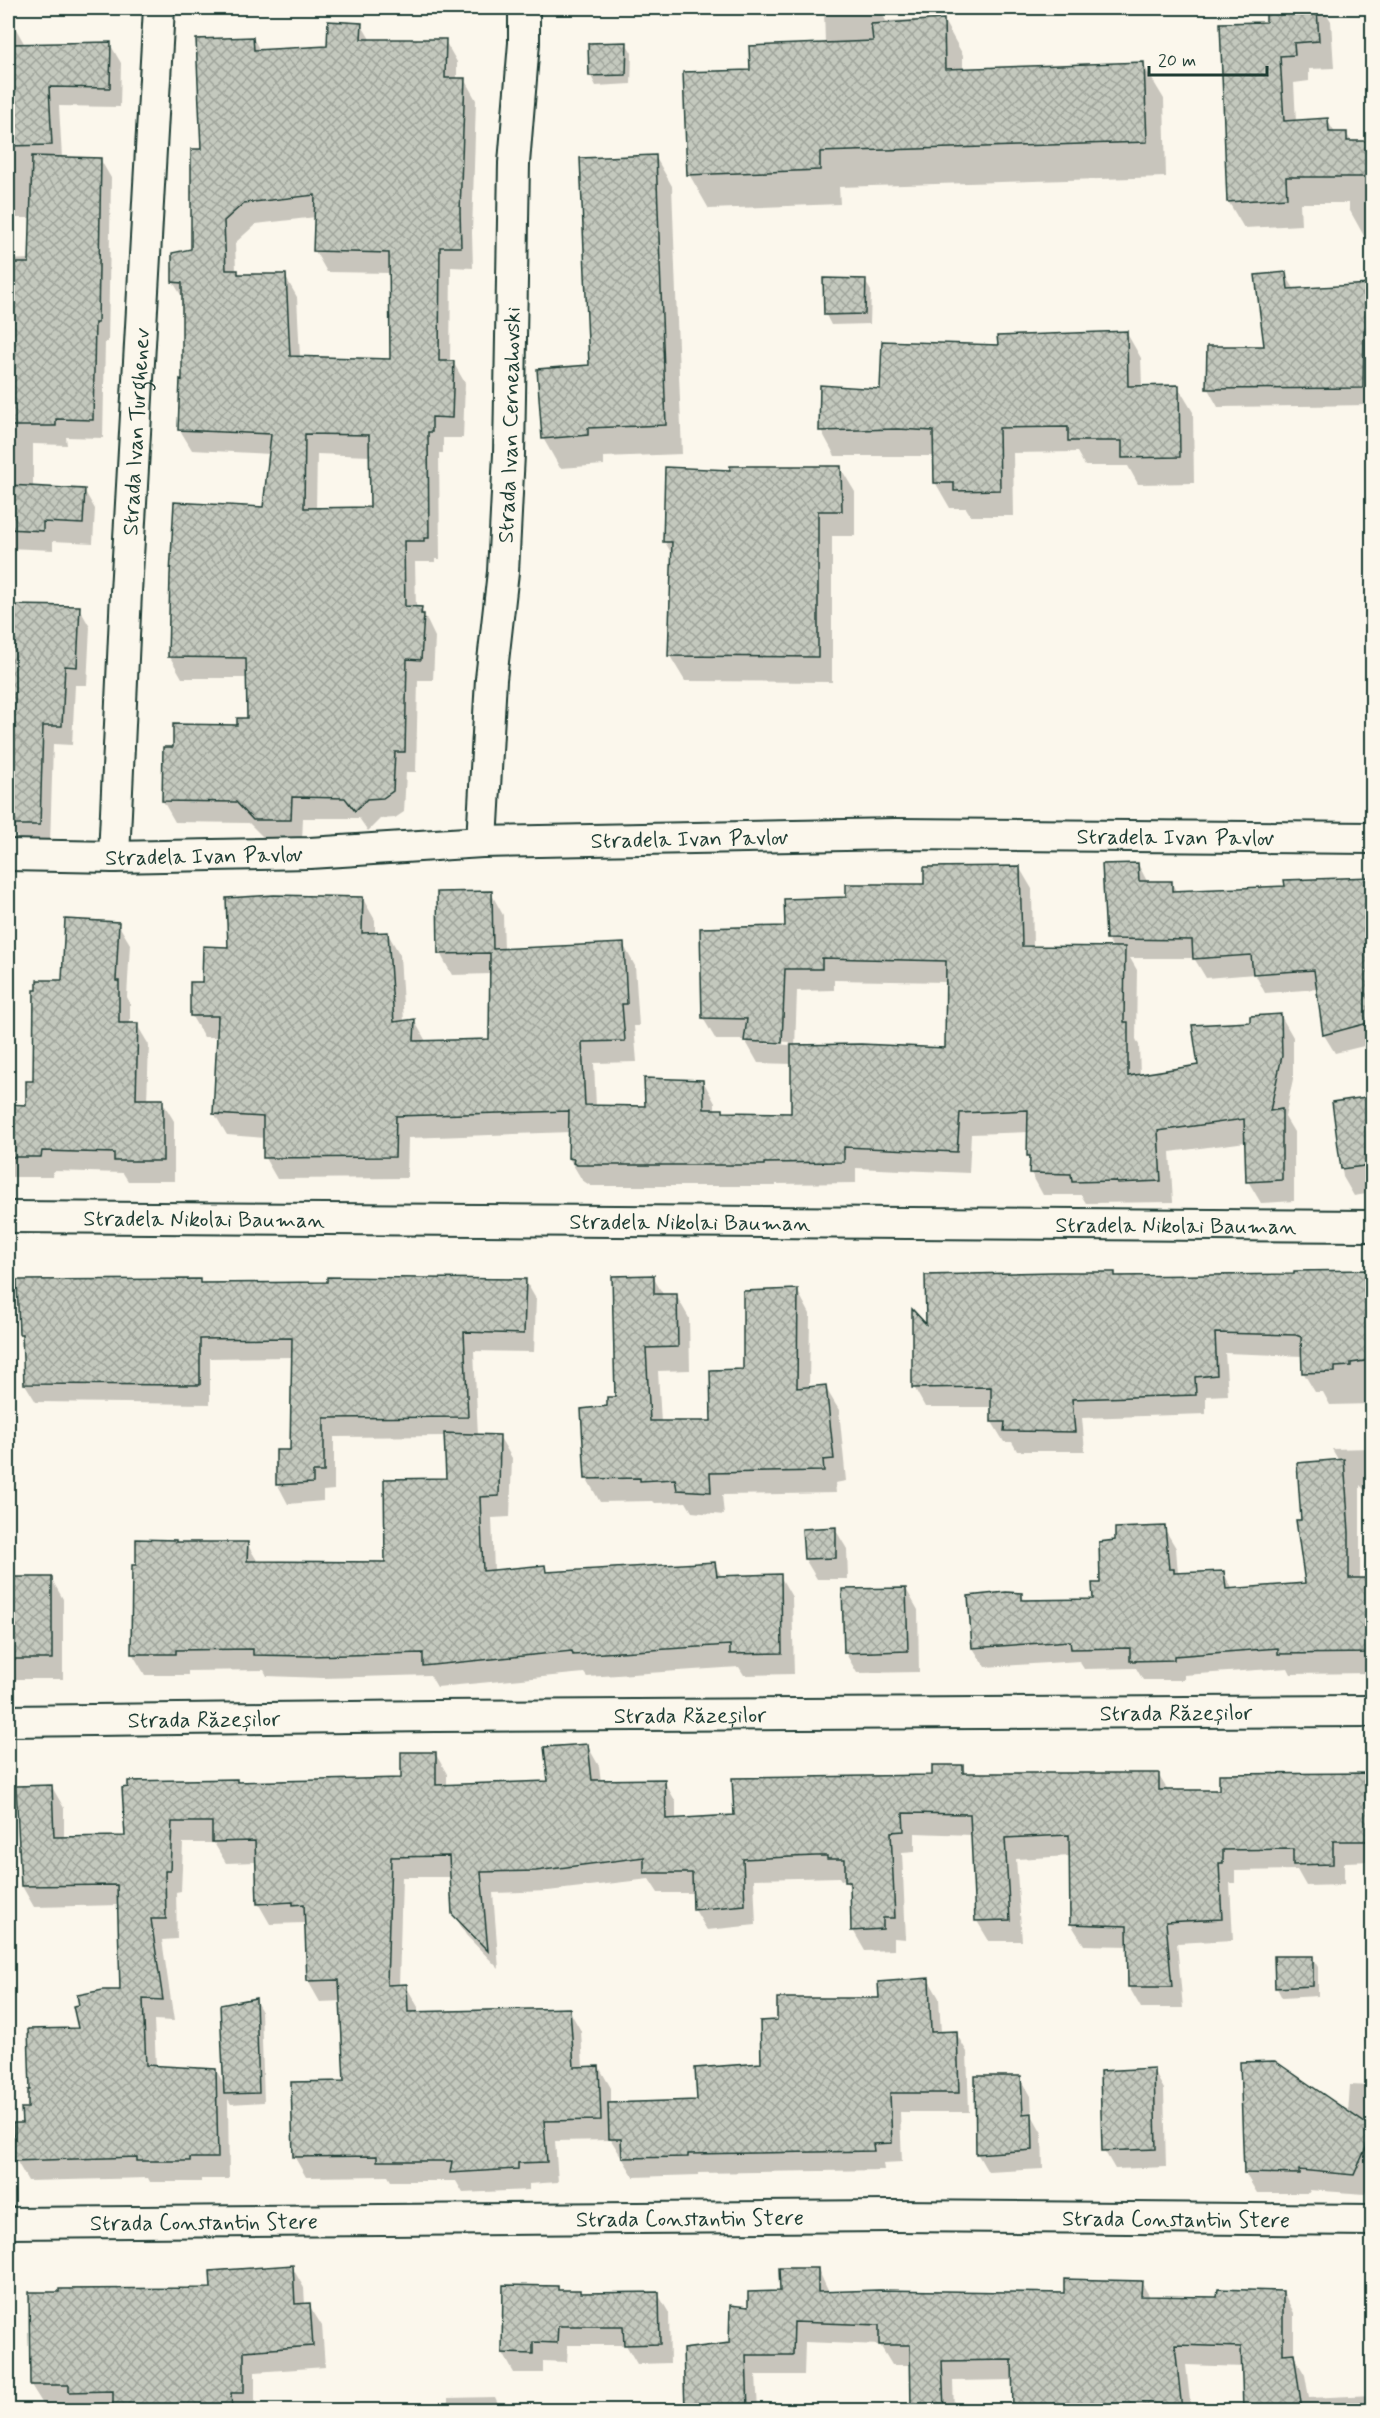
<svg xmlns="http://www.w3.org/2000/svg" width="1380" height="2418" font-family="Mynerve,sans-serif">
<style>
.shadow{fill:#0003;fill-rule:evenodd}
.building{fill:url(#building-cross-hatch);stroke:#1f3d34;stroke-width:1.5;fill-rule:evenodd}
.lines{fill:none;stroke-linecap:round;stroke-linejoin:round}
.street-casing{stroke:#1f3d34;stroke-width:34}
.street{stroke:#fbf7ec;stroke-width:30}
.labels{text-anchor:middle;stroke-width:6;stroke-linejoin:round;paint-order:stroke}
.street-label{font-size:22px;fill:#1f3d34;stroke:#fbf7ec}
</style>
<defs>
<pattern id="building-cross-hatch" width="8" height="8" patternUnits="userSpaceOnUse" patternTransform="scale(1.5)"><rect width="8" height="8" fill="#c4c9be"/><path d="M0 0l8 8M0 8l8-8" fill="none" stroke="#9fa49b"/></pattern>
</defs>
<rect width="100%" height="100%" fill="#fbf7ec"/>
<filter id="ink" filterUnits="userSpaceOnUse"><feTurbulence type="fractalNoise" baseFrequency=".0167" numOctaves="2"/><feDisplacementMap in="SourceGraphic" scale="12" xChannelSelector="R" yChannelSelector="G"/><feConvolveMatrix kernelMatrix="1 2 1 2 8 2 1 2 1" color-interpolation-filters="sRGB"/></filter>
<g filter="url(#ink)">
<path class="shadow" d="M824,8H879L886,21L943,19L963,55V70L1143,64L1164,99L1166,177L839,187L840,204L709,209L689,174L752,72L825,44Z
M1267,8H1323L1331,21L1334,68L1309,69V81L1294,83L1296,122L1327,120L1335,133H1346L1352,143L1372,142V235L1364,236L1349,209V203H1300L1301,225L1244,228L1228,201L1268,23Z
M361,24L371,41H445L457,62V79H464L476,100L472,233L473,268L451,267L450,362H453L465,383L463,438H443V453H439L440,559H435V562H415L416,608H421L435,637L433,680H418L416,772H406L404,812L395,818L380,819L368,831L359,818H303L302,841L266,840L249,823L175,822L163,801L174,749L238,726L249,720L248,678H182L170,657L265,508L271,454L192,450L180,430L183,381L184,300L173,282L192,251L202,151L253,38L260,51L329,47ZM316,217L315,251L327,272L391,273V361L300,358L297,297L285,276L240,275L236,271L235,243L256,224ZM317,454L371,456L372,508L316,509Z
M8,29H16L25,45L110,44L121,63L120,107L59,106L62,158L100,159L111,178L108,342H105L103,438L66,437L67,445L33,444V488L84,490L95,509L93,543L53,541V550L8,548V260L30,259L32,218H8Z
M626,43L632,53L631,84L596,86L591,76L589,44Z
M655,156L672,186L682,454L604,457V465L560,468L543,438L590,367Z
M1285,274L1295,290L1369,286L1372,291V405L1218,407L1208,389V347H1266Z
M865,281L871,291L870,324L831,325L826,315Z
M1126,332L1141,358L1142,387H1178L1193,412L1194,483L1138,484L1128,466H1085L1077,452L1013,453L1014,516H971L966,508H950L935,482V456H835L821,430L881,390L999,347Z
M840,467L855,492V536H832V682L685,681L670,656L673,556L665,542Z
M8,607L79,608L90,627L87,685H75L72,745L53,744L50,844L21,843L10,824V767H8Z
M1138,864L1148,883L1171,882L1177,893L1286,887V882L1372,879V1044L1335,1053L1324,1035L1318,989L1265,993L1255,974L1206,978L1194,958H1130L1137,970L1136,1039L1139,1045L1140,1076L1200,1067L1252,1023L1281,1016L1293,1037V1079L1285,1117L1294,1132V1201L1261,1203L1248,1181L1246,1142L1170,1152L1173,1202L1086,1203L1081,1195H1043L1031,1173L1029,1132L971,1134L969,1173L856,1168V1183L776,1184V1186H591L582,1180L569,1158L570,1132L408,1138L407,1178L277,1179L265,1158V1138L227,1135L214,1113L218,1037H204L191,1015L204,984L230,948L363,899L375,920V934H388L400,955L404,1022L414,1020L427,1043L491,1041V974L452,975L440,953L491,893L503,915L504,950L623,944L635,966L639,1026H634L637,1062L594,1063L596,1107L646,1108L703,1081L715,1103V1111H722L724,1113L792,1114V1064L758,1063L745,1040H716L703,1018L786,928L848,898L1019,867L1032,889L1033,947L1113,948L1108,939ZM834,980L947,982V1050L795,1047L797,991L834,990ZM759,1040L790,1042L789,1045L759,1043Z
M118,924L130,944L127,997L130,1003V1024L137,1025L149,1045L147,1101H162L174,1121V1181H128L123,1173L53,1171L52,1177H8V1106H28L63,982Z
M1372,1098V1193L1354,1196L1343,1177L1333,1103Z
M1367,1263H1372V1404L1330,1405L1323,1392H1315L1303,1372V1356L1225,1353L1228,1395L1206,1396V1414L1082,1418L1085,1451H1017L1012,1442H1004L992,1422V1407H925L914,1387L928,1328L1114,1274L1116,1277L1295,1275L1367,1271Z
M653,1277L664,1296L676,1295L689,1318L690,1370L658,1371L661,1423H713L797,1290L810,1314L809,1388L825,1387L839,1410L846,1481L835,1483L836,1493L722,1495L724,1515L692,1512L686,1502L655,1503L653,1501L600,1502L587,1479L609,1408L617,1398Z
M199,1280L201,1284L525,1280L536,1299L534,1352L474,1351L478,1436H499L512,1458L510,1517L492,1518L494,1571L544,1567L548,1574L714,1564L722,1577L780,1576L792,1597L794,1674L744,1675L739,1667L587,1677L584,1673L437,1687L430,1675L323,1678L267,1676L264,1670L188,1671V1675H145L132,1653L176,1544H247L258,1562L386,1563L447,1480L446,1436L334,1437V1490L323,1491V1501L288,1504L278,1485L277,1452L291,1451L293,1357L210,1358V1404L36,1402L25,1384L23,1339L20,1334L19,1282Z
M1372,1448V1498L1360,1485V1580H1372V1673L1291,1674L1288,1668L1184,1675V1680H1143L1136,1668L1084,1669L1079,1661L985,1667L973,1648L1021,1595L1025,1601L1094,1600L1101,1585L1164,1528L1176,1548L1178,1574L1223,1572L1233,1590L1307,1585L1302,1521L1339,1461L1332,1449Z
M835,1529L847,1549L848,1579H817L805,1559Z
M51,1578L63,1599V1679H8V1579Z
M906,1589L918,1610L919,1672L857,1673L845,1652Z
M587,1745L599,1766L601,1782L664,1781L676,1802V1820L735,1817L934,1777L962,1766L967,1775L1158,1774L1168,1791H1220V1775H1372V1861L1344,1862V1885L1306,1886L1297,1870L1235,1871V1883H1230L1233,1940L1177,1943L1183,2008H1141L1129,1987V1946L1084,1945L1071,1924V1856L1016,1859L1022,1941H989L977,1921L972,1835L915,1833V1852L902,1853L906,1939L894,1938V1950L865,1951L853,1930L851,1890L846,1879L841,1880L839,1877L754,1879L756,1925L707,1930L695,1910L694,1893H658L649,1879L548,1891L493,1893L499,1969L466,1935L454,1914L452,1877H402L399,1986H406L418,2007V2013L569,2010L581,2031L583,2068L599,2067L611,2088V2104L698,2102L763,2064L779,2022L880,2000L928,1979L939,1998L941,2033H956L967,2052L969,2112H900L902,2162L883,2163L884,2170L698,2173V2175L634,2177L611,2140L555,2141L558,2182L529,2184V2190L463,2193L456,2181H391L388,2176L306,2177L294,2156L346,2083L342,2001L320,2002L308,1981L305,1923L270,1924L258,1903L257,1862L226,1863L214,1843H183L181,1891L176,1892L177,1939L162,1940L174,2021L154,2020L156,2067L216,2070L225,2086L255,2000L261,2010L264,2102L231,2104L228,2099L229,2179H201V2182H150L148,2178L28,2181L16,2160L24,2125L79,2030L122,1991L120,1905L34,1907L22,1886L52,1787L64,1808V1838H126L236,1780L238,1784L403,1779L435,1753L447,1774V1786L550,1783Z
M1275,1957H1312L1318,1967V1996L1282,1998L1277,1988Z
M1153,2070L1164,2089L1166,2167L1115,2169L1104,2150Z
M1020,2077L1031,2096L1032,2115L1042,2133L1043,2169L988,2172L977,2153Z
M1350,2085L1372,2086V2178L1365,2194L1309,2190L1310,2193H1257L1245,2173L1348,2114Z
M292,2267L304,2288L305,2305H309L322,2326L325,2367L255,2372V2410H70V2406H44L31,2385L212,2290Z
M818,2269L829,2293L1066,2294L1141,2282L1150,2297L1219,2299L1283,2292L1294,2313V2356L1305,2375L1309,2398L1372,2395V2410H1245L1244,2367L1186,2365L1191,2410H1015L1014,2380L953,2381L954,2410H913L912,2365H892L880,2345L805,2342L804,2375H756L758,2410H597L687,2408L731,2344L750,2309L781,2293Z
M504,2286L557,2287L559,2291H579L581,2294H658L669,2313L670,2363L637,2364L626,2345H568L567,2362L543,2361V2373H514L503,2353Z
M495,2397L501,2410H448V2398Z"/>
<path class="building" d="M1266,8H1317L1319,41L1294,43L1295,55L1280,56L1284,121L1328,118L1329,132H1347V141H1368V146L1372,145V177H1286L1287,198L1227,202L1220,23L1266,22Z
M944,19L945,69L1144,62L1147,142L820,152V170L687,175L683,72L750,70L749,46L873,41L871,24Z
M328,21L362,23L361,39H446L445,78H465L460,211L461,247H440L439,361H454L452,418L432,417V432H428L429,538H424V541H404L405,606L422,607L421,614H424L421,660L407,659L405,752H395L393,791L383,798L367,799L355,811L345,798L292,797L291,820H253L236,802L162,801L163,747H173V724L237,725V718H247L246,658L168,657L170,575L174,502L263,507L271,434L178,430L180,379L182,380V283L172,282V253L191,249V149H201L196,39L253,37L254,50L327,46ZM315,195L313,251L389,253L390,359L290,356L286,274H238V270H226L224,221L244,203ZM305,434L369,435L370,507L304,508Z
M111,42L110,88L49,87L52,145L8,146V44Z
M627,42L626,75L589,76L588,43Z
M656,155L666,425L588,428V435L542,439L537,369L589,365L580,158Z
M32,156L101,158L98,323H95L93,420L56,419V426H8V351H12L13,263H29Z
M1286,272L1288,289L1370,284L1371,330H1364L1363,388L1206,389L1207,346H1264L1255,275Z
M823,278L866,279L865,314L824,315Z
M1127,331L1128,386L1179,385L1180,457L1122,458V441H1068V427L999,428L1000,490L954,491V483H934L933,431L898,429L819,431L820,385L880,389L882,341L998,345L997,336Z
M730,466H841L842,511H818V657L668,656L672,542H663L665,467L730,470Z
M8,485L85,489L83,524L43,522V531L8,529Z
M8,605L80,606L77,667L65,666L62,726H43L40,825H9L10,760H8Z
M1138,863L1139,881H1172V891L1285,886L1284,880L1372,877V1022L1323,1035L1314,970L1253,974L1251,955L1193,959L1192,940L1106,939L1102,864Z
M1020,866L1022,946L1125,947L1124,1022H1128V1076L1198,1065L1192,1025L1250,1022V1016L1281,1014L1282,1056L1270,1111L1282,1109V1180L1246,1182L1244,1119L1158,1131L1161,1181L1117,1183L1116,1181L1072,1182L1071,1174L1029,1173L1030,1156H1027L1028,1110L960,1113L957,1152L844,1147V1162L764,1163V1165H577L573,1163L574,1159L568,1158L569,1111L396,1116L395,1157L263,1158V1117L213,1114L218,1016H190V982H202L203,946L228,947L226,898L274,895L363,897L362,933L388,932L394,1022L415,1019L414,1041L489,1039L490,953L438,954L437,892L492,891L493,949L624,943L627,1004H622L625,1041L582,1042L585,1105L645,1106L644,1078L703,1080L704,1109H723V1112L791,1113V1045L861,1044L945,1048L946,961L822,958V969H785L782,1043L744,1041L747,1019L702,1018L700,928L785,926L784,899L846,897V884H924V867Z
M65,919L119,922L116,981H119V1023H138L136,1099H163V1161H114V1153L42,1151L41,1157H8V1104L26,1105V1081H33L34,990H37V980H62Z
M1372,1096V1165L1341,1169L1332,1102Z
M1372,1270V1360L1351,1363V1366L1335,1367V1372L1302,1373L1301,1337L1296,1335L1215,1333L1217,1375L1195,1377L1196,1395L1072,1399L1075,1432L1004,1431L1005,1422H991V1387L912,1388V1309L926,1324L925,1275L1053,1272H1115V1276L1294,1274V1271Z
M654,1275V1294H677L678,1347L646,1348L650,1421H711L710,1370L743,1369V1291L798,1289L797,1388L826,1385L834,1459L823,1460L824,1471L710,1473L711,1492L677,1490L675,1479L640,1481V1478L585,1479L581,1409L607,1406V1397H615L612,1276Z
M327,1277L526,1279L524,1334L464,1332L468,1417L324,1418V1472H313V1483L276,1485V1450H290L292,1338L200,1339V1385L24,1384L22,1334H19L17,1280L200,1279V1283L327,1282Z
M444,1433L500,1435L499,1496L480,1497L483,1571L545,1565L546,1572L715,1562L717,1576L781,1574L782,1653L730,1654V1645L573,1655L572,1651L423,1666V1653L310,1656L253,1655V1649L176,1650V1654H131L132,1565H136V1539L176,1540V1542H248L247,1561L385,1562L384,1479L446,1478Z
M1344,1459L1349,1532V1578H1372V1653L1278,1654V1648L1174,1656V1660L1130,1661V1648L1071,1649L1070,1641L972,1648L968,1596L1006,1592L1022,1593V1600L1093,1599L1092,1583H1100L1099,1542L1115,1540V1528L1165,1526L1169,1569H1174V1573L1224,1571L1226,1589L1305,1583L1296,1520H1301L1297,1463Z
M836,1527V1558L804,1559L802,1529Z
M8,1577H52V1659H8Z
M906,1588L908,1651L844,1653L842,1589Z
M588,1744L592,1780L665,1779L666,1819L734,1815L732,1778L932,1775V1765H963V1773H1159V1790H1219V1774L1372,1773V1841H1333V1864L1293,1865V1849L1223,1850V1863H1219L1222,1919L1166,1922L1172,1987H1128L1127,1926L1070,1924L1069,1835L1005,1838L1010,1920L975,1921L970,1814L903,1813L904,1831L891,1832L895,1918H883V1929L851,1931L850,1882H845V1859H827V1856H816L743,1859L745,1905L693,1910L692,1873H644V1857L536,1871L481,1872L488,1951L452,1914L449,1856L391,1857L387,1985L407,1984L408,2012L570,2008L574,2067L599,2066L601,2120L544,2121L547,2162L518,2163V2169L450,2173L452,2161H377V2156L293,2157L291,2082L344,2081L339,1980L307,1981L304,1904L293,1905V1902L257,1904L255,1841L212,1842V1822H172L170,1871H165L166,1919H151L163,2000L143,1999L146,2065L216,2069L218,2158H190V2161H137V2157L14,2161L13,2123H22L21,2108H28V2090H30L28,2029L78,2028L73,2006L79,2005L77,1995L103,1990H120L117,1885L21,1886L16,1786L52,1785L54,1837L125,1836L122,1788L128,1787V1781L237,1779V1782L401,1778V1752H436V1785L548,1781L544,1747Z
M1274,1956H1313V1986L1275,1988Z
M929,1978L931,2032L957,2031L959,2093H890L892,2143L873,2144L874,2151L688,2154V2157L622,2158L621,2139H609L608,2103L697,2100L695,2068L761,2063L760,2021L777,2020V1998H879L878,1982Z
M256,1998L259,2093L224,2094L220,2005Z
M1275,2061L1372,2128V2134L1354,2175L1299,2170V2174L1244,2173L1240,2062Z
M1154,2068L1156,2149L1102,2151L1100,2071Z
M975,2076H1021L1023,2114L1032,2113L1033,2150L976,2154Z
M293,2265L295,2304L310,2303L313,2346L244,2351V2393H231L232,2410H113V2391L69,2392V2385H30L29,2292H59V2289L211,2288L210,2271Z
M779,2268H818V2292L879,2290L1064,2293V2279L1142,2281L1141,2296L1217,2297L1218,2289L1283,2291V2354L1294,2353L1302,2410H1243L1241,2347L1175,2345L1182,2410H1013L1012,2360L942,2361L944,2410H911L910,2345H879V2325L794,2322L793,2355H746L748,2410H685L683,2349L729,2343L730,2305L748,2307V2292L780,2291Z
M503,2285L558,2286V2290H580V2293L659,2292L660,2344L624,2345L623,2326H558L557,2343L533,2342V2354L502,2353Z"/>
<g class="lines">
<g class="street-casing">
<g id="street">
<path id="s1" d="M482,842L491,679L503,572L509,454L514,163L524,43V8"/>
<path id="s2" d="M8,855L114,857L310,853L482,842L896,834L1372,838"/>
<path id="s3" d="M114,857L126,592L159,8"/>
<path id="s4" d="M8,1217L1372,1226"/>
<path id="s5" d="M8,1721L435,1716L1372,1711"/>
<path id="s6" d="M8,2223L892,2216L1372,2220"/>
</g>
</g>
<use href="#street" class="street"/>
</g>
</g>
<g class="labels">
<g class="street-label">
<text dy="8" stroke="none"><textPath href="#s1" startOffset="418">Strada Ivan Cerneahovski</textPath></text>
<text dy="8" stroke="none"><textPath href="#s3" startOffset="426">Strada Ivan Turghenev</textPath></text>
<text dy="8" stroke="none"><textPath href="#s2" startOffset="1168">Stradela Ivan Pavlov</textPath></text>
<text dy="8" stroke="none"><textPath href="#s2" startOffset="682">Stradela Ivan Pavlov</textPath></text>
<text dy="8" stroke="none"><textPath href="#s2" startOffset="196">Stradela Ivan Pavlov</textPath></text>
<text dy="8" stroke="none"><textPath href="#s4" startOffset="196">Stradela Nikolai Bauman</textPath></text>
<text dy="8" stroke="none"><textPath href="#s4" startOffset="682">Stradela Nikolai Bauman</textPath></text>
<text dy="8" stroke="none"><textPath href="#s4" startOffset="1168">Stradela Nikolai Bauman</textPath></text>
<text dy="8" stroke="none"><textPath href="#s5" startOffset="1168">Strada Răzeșilor</textPath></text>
<text dy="8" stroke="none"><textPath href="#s5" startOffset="682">Strada Răzeșilor</textPath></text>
<text dy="8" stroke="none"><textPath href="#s5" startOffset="196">Strada Răzeșilor</textPath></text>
<text dy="8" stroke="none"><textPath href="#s6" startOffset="682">Strada Constantin Stere</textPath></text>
<text dy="8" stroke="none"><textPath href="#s6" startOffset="1168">Strada Constantin Stere</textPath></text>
<text dy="8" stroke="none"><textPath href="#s6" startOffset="196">Strada Constantin Stere</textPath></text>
</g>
</g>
<rect width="1380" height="2418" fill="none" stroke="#fbf7ec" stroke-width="30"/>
<rect x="15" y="15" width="1350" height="2388" fill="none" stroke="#1f3d34" stroke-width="2" filter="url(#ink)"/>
<path d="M1149 66v9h118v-9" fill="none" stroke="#1f3d34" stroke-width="3"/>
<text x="1158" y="66" font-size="18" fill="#1f3d34" stroke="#fbf7ec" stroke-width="4.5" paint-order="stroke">20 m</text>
</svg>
